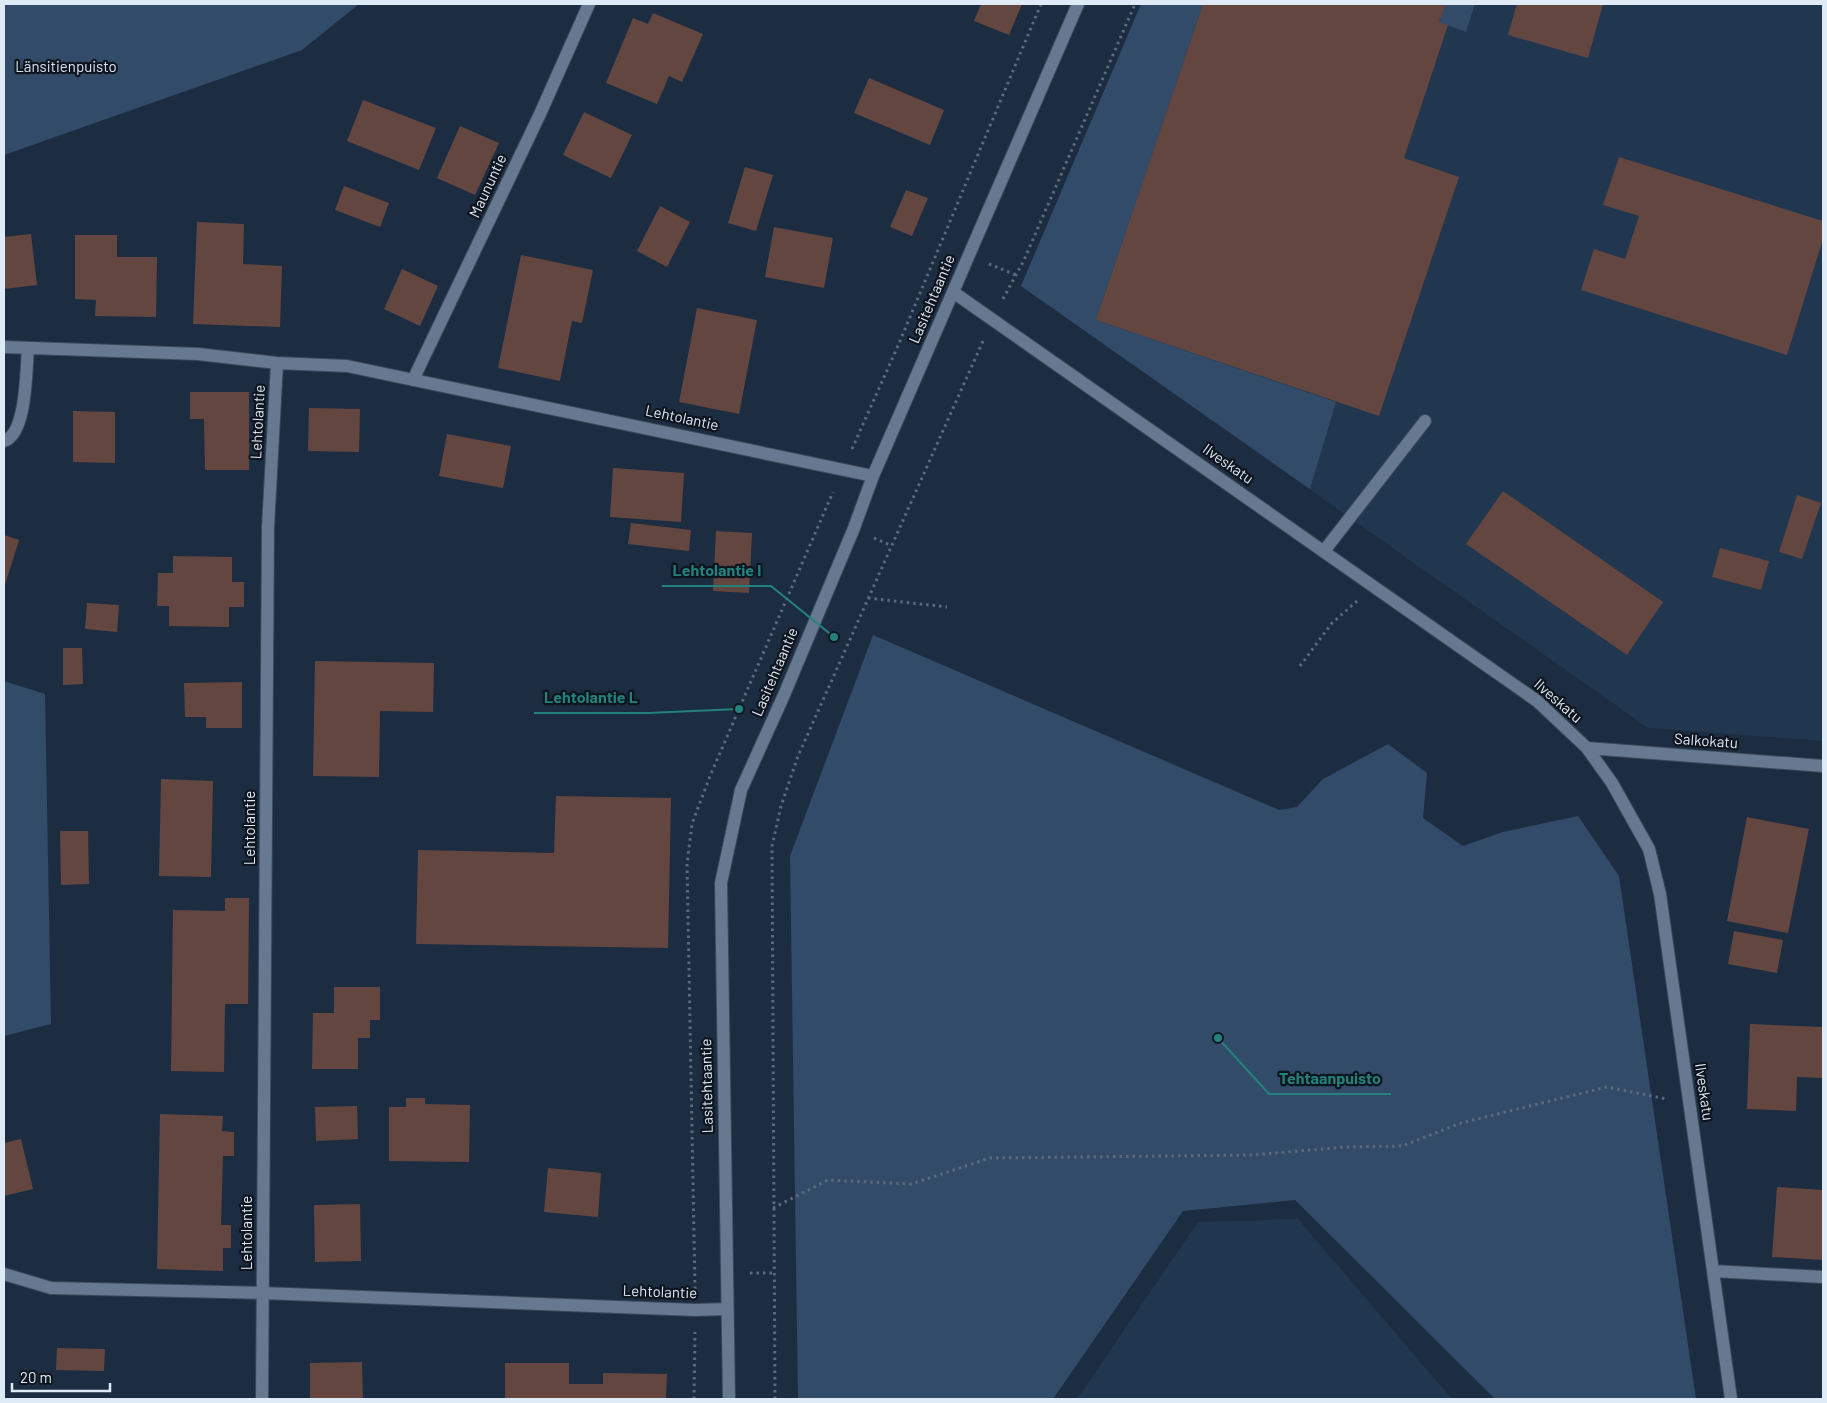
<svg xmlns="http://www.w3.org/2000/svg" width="1827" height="1403" font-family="Barlow,sans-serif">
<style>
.built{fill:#21364f}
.green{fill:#324b68}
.building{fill:#644641}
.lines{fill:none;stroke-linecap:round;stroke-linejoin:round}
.minor-casing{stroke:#3a4859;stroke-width:14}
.path{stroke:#5b6a7c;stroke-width:3;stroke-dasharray:2.5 4;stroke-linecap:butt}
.minor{stroke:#667990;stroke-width:12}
.labels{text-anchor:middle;stroke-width:4.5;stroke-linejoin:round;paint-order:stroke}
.park-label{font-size:15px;fill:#d8e3f1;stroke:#0e151e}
.street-label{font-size:15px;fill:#dfeaf7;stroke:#0e151e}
.leader{fill:none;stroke:#24827c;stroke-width:2}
.callout-dot{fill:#24827c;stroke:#0e151e;stroke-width:2}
.callout-label{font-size:16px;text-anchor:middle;font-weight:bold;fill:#24827c;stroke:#0e151e;stroke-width:4.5;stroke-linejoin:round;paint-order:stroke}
</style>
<rect width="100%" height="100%" fill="#1c2d41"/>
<path class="built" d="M1141,4H1823V741L1648,728L1021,286Z
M1298,1219L1452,1399H1077L1198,1222Z"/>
<path class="green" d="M4,4H359L302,50L4,155Z
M1141,4H1203L1096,320L1336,402L1310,489L1021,286Z
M1446,4H1475L1466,32L1439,22Z
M873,635L1279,810L1297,807L1323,779L1388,744L1427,773L1423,818L1463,846L1503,832L1578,816L1619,876L1696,1399H1495L1295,1200L1183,1211L1053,1399H798L790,856Z
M4,681L45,694L51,1024L4,1036Z"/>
<path class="building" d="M981,4H1022L1009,35L974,21Z
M1203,4H1446L1439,22L1448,25L1404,158L1459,177L1379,416L1096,320Z
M1517,4H1603L1588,58L1508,35Z
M653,13L703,34L682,82L669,76L657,104L606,83L633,18L648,24Z
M869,78L944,110L930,145L854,113Z
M363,100L436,128L419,170L347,141Z
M584,112L632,135L611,178L563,155Z
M460,126L499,143L475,195L437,178Z
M1619,157L1823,221V239L1787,355L1581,290L1594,249L1625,259L1639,216L1603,205Z
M745,167L773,175L756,231L728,223Z
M344,186L389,203L380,227L335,210Z
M906,190L928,198L912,236L890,227Z
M660,206L690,222L667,267L637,251Z
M197,222L244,224L243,264L282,266L280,327L193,324Z
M774,227L833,238L824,288L765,277Z
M31,234L37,285L4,289V237Z
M75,235H117V257H157L156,317L95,316L96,300L75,299Z
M521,255L593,270L582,323L572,321L560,381L498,368Z
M402,269L438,286L420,326L384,309Z
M697,308L757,320L739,414L679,402Z
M190,392H249V470H205L204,419H190Z
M309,408L360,409L359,452L308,451Z
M73,411L115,412V463L73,462Z
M447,434L511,446L503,488L439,476Z
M613,468L684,473L681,522L610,517Z
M1503,491L1663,602L1627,655L1466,544Z
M1797,495L1821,503L1802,559L1779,552Z
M631,523L691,530L689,551L628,544Z
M716,531L752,533L749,593L713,591Z
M4,535L19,540L4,588Z
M1720,548L1769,561L1761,590L1712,577Z
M173,556L232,557V582H244V607H229V627L169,626V606H157L158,573H173Z
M87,603L119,605L117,632L85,629Z
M63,648H82L83,684L63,685Z
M315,661L434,663L433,712L380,711L379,777L313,776Z
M242,682V728H206V717H185L184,683Z
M161,779L213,781L211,877L159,876Z
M556,796L671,798L668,948L416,944L418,850L554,853Z
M1747,817L1809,829L1788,933L1727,921Z
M60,831H88L89,884L61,885Z
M225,898H249L248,1004H225L224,1072L171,1071L173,910L225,911Z
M1734,931L1783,940L1777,973L1728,964Z
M334,987H380V1020H370V1038H358V1069H312L313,1013H334Z
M1750,1024L1823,1027V1078L1797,1077L1796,1111L1747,1109Z
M406,1098H425V1104L470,1105L469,1162L389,1161V1107H406Z
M357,1106L358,1139L316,1141L315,1107Z
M160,1114L223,1116L222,1131L234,1132V1156H223L221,1225H231V1248H223V1271L157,1269Z
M21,1139L33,1189L4,1196V1143Z
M548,1168L601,1173L598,1217L544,1212Z
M1777,1187L1823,1190V1260L1772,1257Z
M360,1204L361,1261L315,1262L314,1205Z
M57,1348L105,1349L104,1371L56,1370Z
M362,1362L363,1399H310V1363Z
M505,1363H569V1384H603V1373L667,1374L666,1399H505Z"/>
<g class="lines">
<g class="minor-casing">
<path id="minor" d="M953,292L1537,701L1587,748L1612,783L1649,849L1660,894L1731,1399
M4,347L198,354L277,363L347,366L873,476
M413,380L540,114L589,4
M4,441C27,434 26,369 28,348
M1324,551L1425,421
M1587,748L1823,766
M1713,1271L1823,1277
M4,1274L51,1288L263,1293L695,1310L727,1309
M262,1399L268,527L277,363
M729,1399L721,883L741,790L784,695L854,528L873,476L1078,4"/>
</g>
<path class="path" d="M989,264L1016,275
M1003,299L1024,260L1135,4
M852,449L897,348L1041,4
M874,538L890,545
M868,598L947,607
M1300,666L1332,623L1357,601
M773,1208L828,1180L911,1184L990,1158L1252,1155L1346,1147L1402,1146L1461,1123L1607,1087L1667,1099
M750,1273H773
M695,1289L687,864L692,824L710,776L833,492
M694,1399L695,1332
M775,1399L772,846L781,806L798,756L983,341"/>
<use href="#minor" class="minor"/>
</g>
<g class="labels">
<g class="park-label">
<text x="66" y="72">Länsitienpuisto</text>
</g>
<g class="street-label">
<text transform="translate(488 186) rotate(-65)" y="5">Maununtie</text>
<text transform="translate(932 299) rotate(-67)" y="5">Lasitehtaantie</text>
<text transform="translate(682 418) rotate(12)" y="5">Lehtolantie</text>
<text transform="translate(258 422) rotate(-87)" y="5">Lehtolantie</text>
<text transform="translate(1228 464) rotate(35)" y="5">Ilveskatu</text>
<text transform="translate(775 672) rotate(-67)" y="5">Lasitehtaantie</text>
<text transform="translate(1558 701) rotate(41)" y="5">Ilveskatu</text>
<text transform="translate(1706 741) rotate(4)" y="5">Salkokatu</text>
<text transform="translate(250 828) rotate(-90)" y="5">Lehtolantie</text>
<text transform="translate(707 1086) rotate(-91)" y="5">Lasitehtaantie</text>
<text transform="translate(1704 1092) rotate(82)" y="5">Ilveskatu</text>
<text transform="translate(247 1233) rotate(-90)" y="5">Lehtolantie</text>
<text transform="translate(660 1292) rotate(2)" y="5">Lehtolantie</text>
</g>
</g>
<path class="leader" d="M834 637L771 586H662M739 709L648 713H534M1218 1038L1269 1094H1391"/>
<g class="callout-dot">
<circle cx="834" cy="637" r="5"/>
<circle cx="739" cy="709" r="5"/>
<circle cx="1218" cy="1038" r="5"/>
</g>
<g class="callout-label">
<text x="717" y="576">Lehtolantie I</text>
<text x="591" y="703">Lehtolantie L</text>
<text x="1330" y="1084">Tehtaanpuisto</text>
</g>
<rect width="1827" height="1403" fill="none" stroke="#dfeaf7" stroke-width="10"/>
<path d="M12 1383v8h98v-8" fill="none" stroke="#dfeaf7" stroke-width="2.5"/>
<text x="20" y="1383" font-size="15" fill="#dfeaf7" stroke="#0e151e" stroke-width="4" paint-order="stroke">20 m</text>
</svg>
